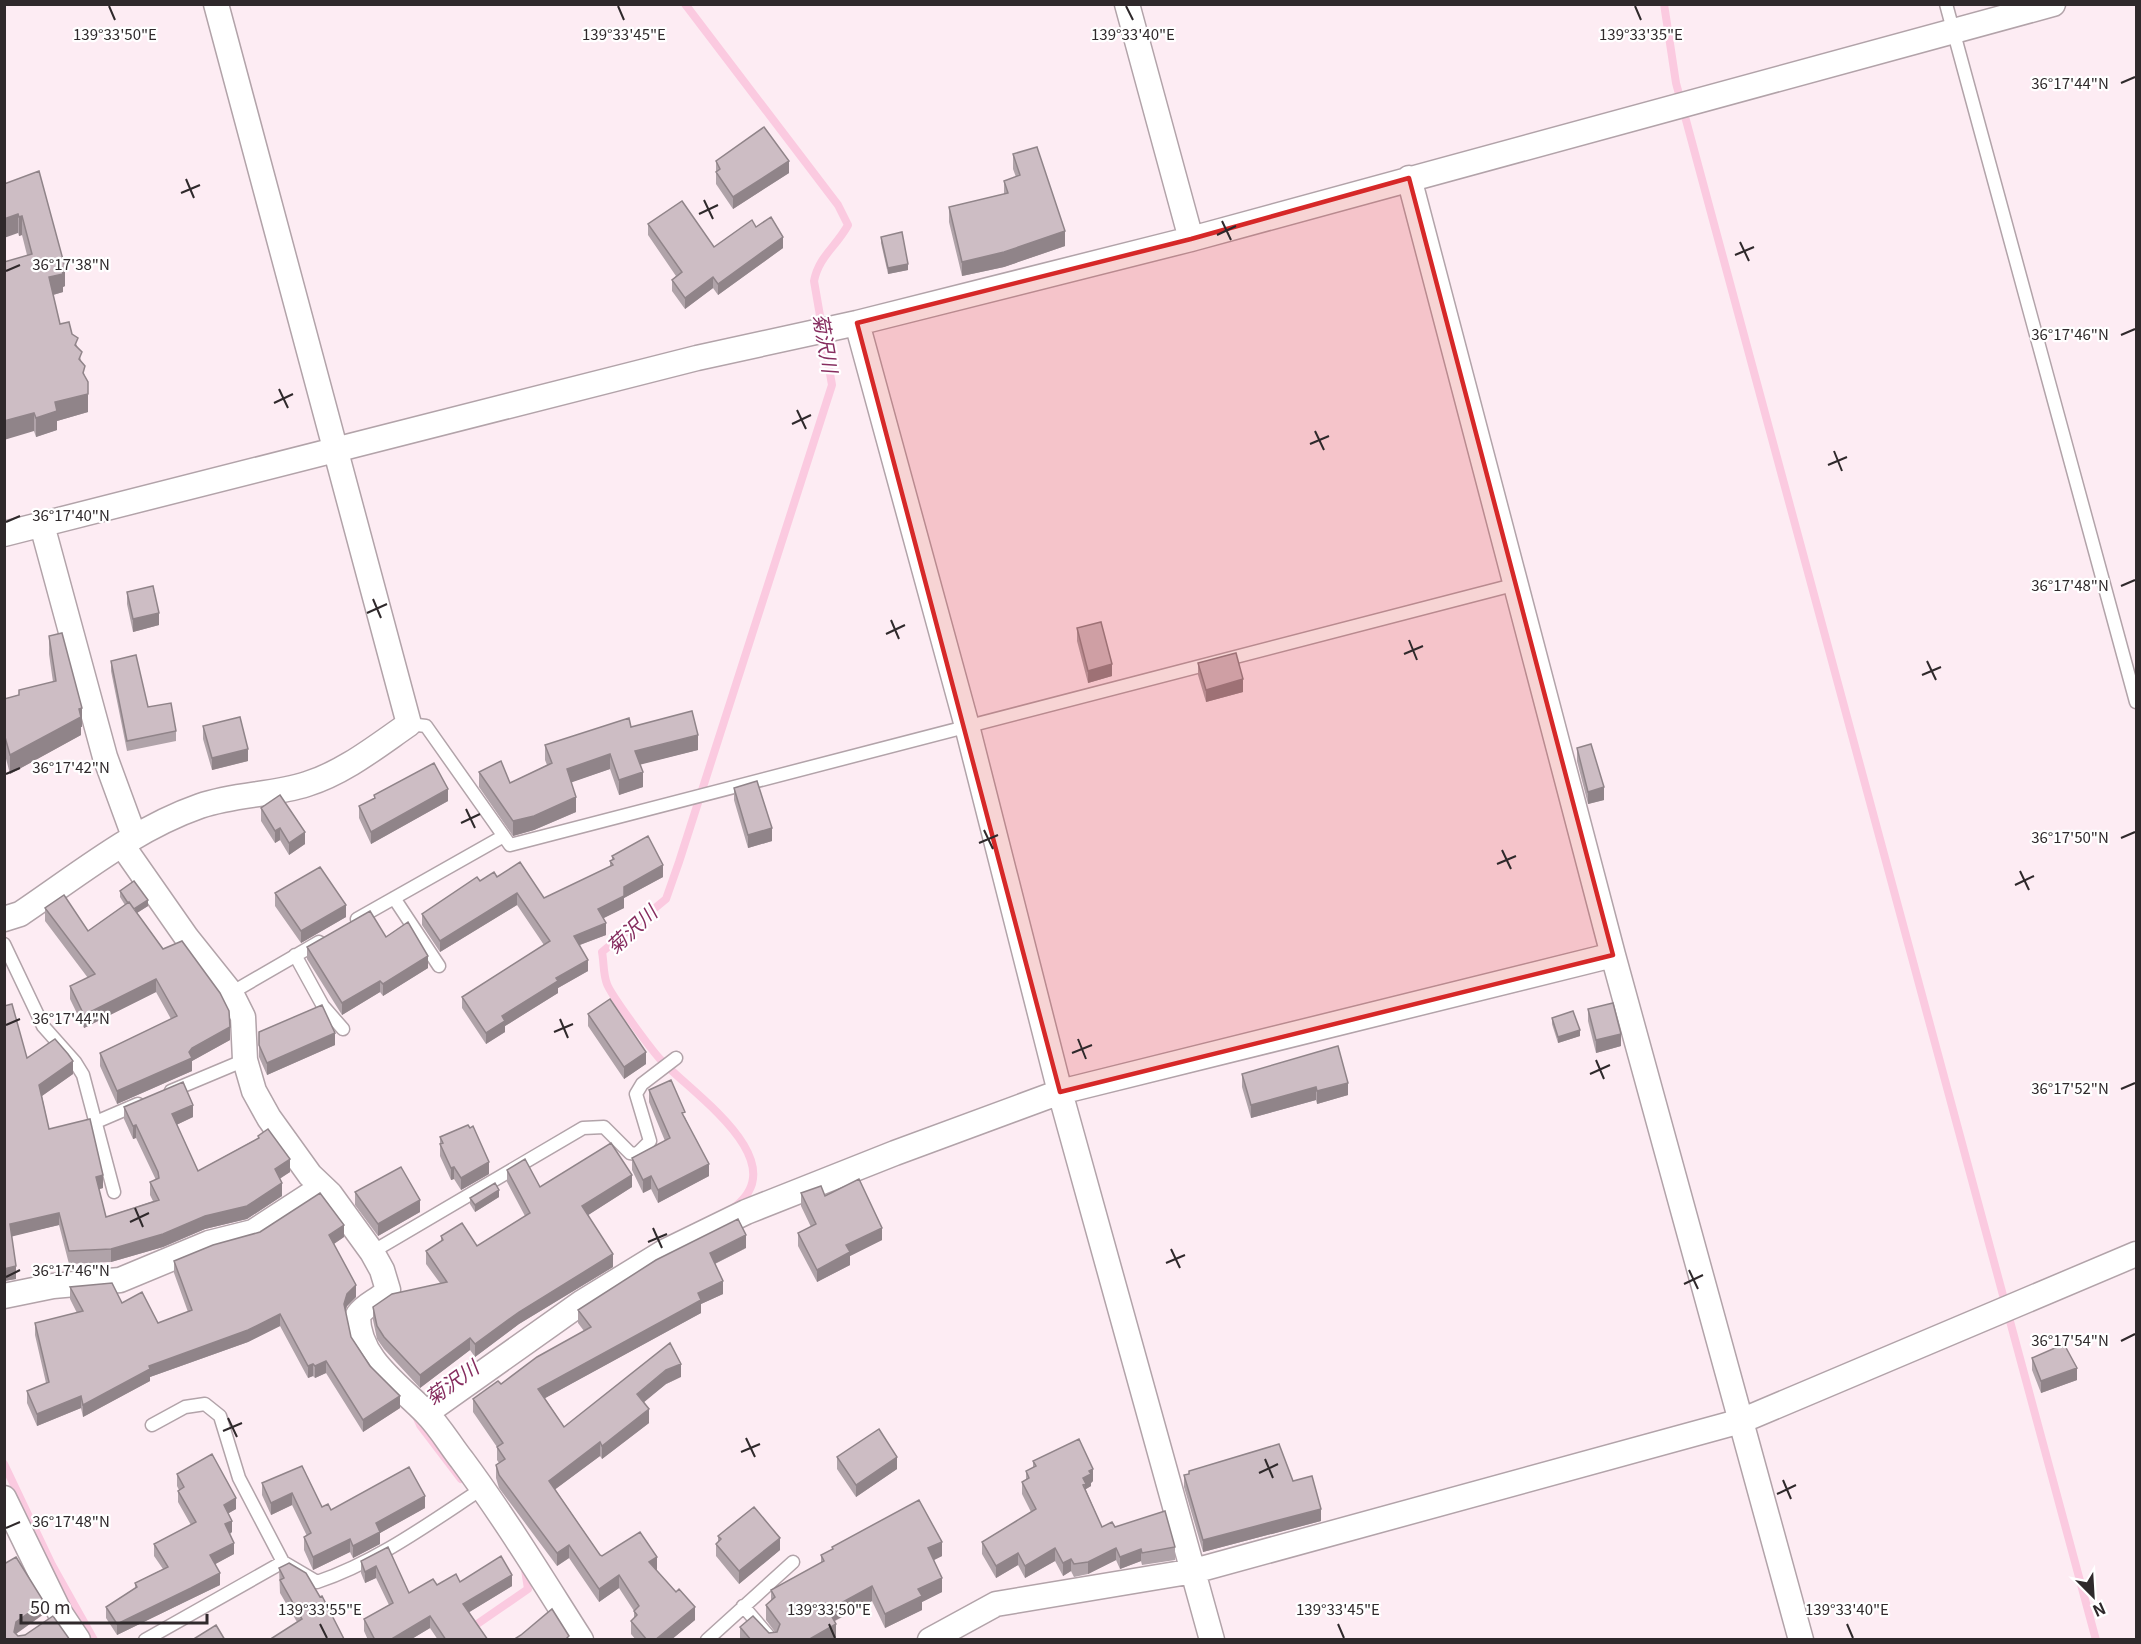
<svg xmlns="http://www.w3.org/2000/svg" width="2141" height="1644" font-family="Georgia,'Noto Sans JP',serif">
<style>
.lines{fill:none;stroke-linecap:round;stroke-linejoin:round}
.stream{stroke:#fbcae0;stroke-width:8}
.service-casing{stroke:#b2a3a9;stroke-width:15}
.minor-casing{stroke:#b2a3a9;stroke-width:27}
.service{stroke:#fff;stroke-width:12}
.minor{stroke:#fff;stroke-width:24}
.wall{fill:#b0a3a9}
.shaded-wall{fill:#908489}
.building{fill:#cdbdc4;stroke:#908489;stroke-width:1.5}
.marked{fill:#d62828;fill-opacity:0.2;stroke:#d62828;stroke-width:4.5;stroke-linejoin:round}
.ticks{fill:none;stroke:#2f292b;stroke-width:2}
.labels{text-anchor:middle;stroke-width:4.5;stroke-linejoin:round;paint-order:stroke}
.water-label{font-size:20px;font-style:italic;fill:#862d5f;stroke:#fff}
.ticks-label{font-size:15px;text-anchor:middle;fill:#2f292b;stroke:#fff;stroke-width:4.5;stroke-linejoin:round;paint-order:stroke}
</style>
<rect width="100%" height="100%" fill="#fdecf3"/>
<g class="lines">
<path class="stream" d="M685,4L838,205L848,225C836,247 819,256 814,281L832,385L679,862L666,899L602,952C604,962 603,974 607,984C611,995 650,1048 660,1059C688,1091 798,1161 733,1208
M1664,4L1676,83L2096,1640
M416,1416L420,1425L461,1479
M4,1464L52,1565L94,1640
M454,1640L528,1589L525,1570"/>
<g class="service-casing">
<path id="service" d="M1946,4L2136,702
M409,724L426,726L510,845L1517,584
M394,898L439,966
M357,919L502,837
M4,944L43,1026L75,1062L83,1075L114,1192
M295,955L323,1006L343,1029
M231,993L319,942
M171,1091L245,1060
M96,1122L138,1104
M372,1252L583,1128L604,1127L630,1153L637,1154L650,1141L636,1094L642,1084L676,1058
M152,1425L185,1407L205,1404L220,1416L239,1478L283,1562L317,1582C377,1562 431,1522 483,1488
M743,1606L772,1640
M145,1640L283,1562
M707,1640L793,1562"/>
</g>
<g class="minor-casing">
<path id="minor" d="M1127,4L1191,239
M1409,178L1613,955L1801,1640
M857,323L967,726L1060,1092L1212,1640
M42,525L105,757L134,836
M4,534L697,358L857,323L1191,239L2053,4
M122,845L187,938L231,993L243,1017L245,1060L254,1091L269,1118L310,1175L330,1194L372,1252L382,1270L388,1290C379,1301 367,1303 358,1315C357,1358 399,1385 426,1413C440,1427 450,1445 462,1460C505,1518 542,1579 581,1640
M4,919L20,914C78,875 134,829 200,806C235,794 274,795 307,784C345,772 377,746 409,724L216,4
M4,1296L53,1286L120,1280L209,1243L253,1232L322,1187
M426,1413L581,1303L664,1252L746,1212L895,1153L1060,1092L1613,955
M4,1498L60,1613L78,1640
M930,1640L996,1604L1194,1571L1741,1421L2136,1254"/>
</g>
<use href="#service" class="service"/>
<use href="#minor" class="minor"/>
</g>
<path class="wall" d="M1013,154L1065,246L1004,267L962,276L949,222V207L1004,194V181L1016,177L1013,169Z
M716,161L789,173L733,209L716,184Z
M4,184L65,286L63,287V292L53,295L60,324L72,334L78,348L85,377L88,412L57,421V430L36,437L34,431L27,255L22,235L19,236Z
M648,224L714,247L756,227L783,248L718,295L713,288L685,309L672,291V280L676,276L648,235Z
M881,237L908,270L888,274L881,243Z
M127,592L159,625L133,632L127,604Z
M1077,628L1112,676L1088,683L1077,641Z
M49,636L82,727H81V735L10,774L5,755H4V699L19,695L53,682L49,654Z
M111,661L148,707L176,731V741L127,751L111,671Z
M1198,663L1243,692L1206,702L1198,675Z
M203,726L248,761L212,770L203,739Z
M631,727L698,750L640,764L643,787L619,795L610,769L571,782L576,812L534,830L513,836L479,787V772L510,783L547,765L545,760V745Z
M1577,748L1604,800L1588,804L1577,761Z
M734,788L772,841L748,848L734,800Z
M374,795L448,801L371,844L359,818V806L374,799Z
M261,808L305,844L289,855L280,840L275,843L261,821Z
M612,856L663,877L624,898V908L603,918L606,935L580,945L588,971L558,988V993L505,1026V1032L486,1044L462,1008V997L544,945L517,905L440,952L422,925V914L480,881L497,877L544,898L610,867V861L612,860Z
M120,891L148,906L137,913L230,1040L192,1061V1071L117,1104L100,1066V1053L171,1019L156,992L84,1028L70,999V986L88,978L45,921V908L88,931L125,905L120,897Z
M275,893L346,917L301,943L275,906Z
M386,937L428,968L383,996L380,992L342,1015L307,959V947Z
M4,1006L27,1058L73,1074L42,1096L49,1129L103,1188L99,1189L106,1217L153,1201L150,1195V1182L156,1180L136,1138L133,1139L124,1119V1107L193,1117L176,1125L198,1171L258,1138V1136L290,1172L280,1178L282,1196L247,1219L205,1229L163,1247L111,1262L69,1264L59,1225L11,1236L16,1279L4,1281Z
M1588,1009L1621,1046L1596,1053L1588,1021Z
M588,1014L646,1064L624,1079L588,1026Z
M1552,1018L1580,1036L1558,1043L1552,1024Z
M259,1032L335,1045L267,1075L259,1057Z
M1242,1074L1348,1095L1317,1104L1316,1100L1251,1118L1242,1087Z
M649,1090L685,1117L709,1176L658,1203L651,1189L643,1193L632,1170V1158L665,1141L649,1102Z
M440,1137L489,1174L461,1190L454,1179L451,1180L440,1156Z
M507,1170L540,1187H632L588,1215L613,1267L519,1324L475,1357L470,1350L420,1388L384,1349L377,1339L373,1320V1307L440,1283L426,1264V1251L441,1242V1236L477,1246L525,1216L507,1182Z
M355,1192L420,1212L378,1236L355,1205Z
M801,1193L825,1196L882,1240L850,1256V1265L817,1282L798,1246V1233L811,1227L801,1206Z
M499,1197L475,1212L470,1204V1198Z
M344,1237L334,1244L356,1297L347,1306L345,1311L351,1337L400,1408L363,1432L326,1373L315,1378L313,1376L308,1378L280,1326L248,1342L150,1377V1381L83,1417L81,1408L37,1426L27,1403V1391L46,1383L35,1335V1323L77,1313L70,1299V1287L122,1303L158,1323L188,1312L174,1273V1261Z
M746,1248L715,1264L723,1294L701,1304V1313L545,1398L564,1427L681,1377L666,1384L643,1402L649,1423L602,1459L600,1456L555,1489L600,1555L602,1556L657,1570L656,1571L695,1620L671,1640H636L631,1634V1621L634,1619V1611L619,1588L599,1602L569,1558L557,1566L499,1488L496,1478V1465L499,1463L497,1460V1447L473,1412V1399L501,1384L584,1331L578,1323V1310Z
M2032,1358L2077,1380L2041,1393L2032,1370Z
M837,1457L897,1469L856,1497L837,1469Z
M1033,1461L1093,1481L1091,1483V1486L1086,1489V1490L1102,1527H1115L1175,1547V1560L1142,1565L1141,1561L1120,1569L1116,1560L1088,1574L1074,1577L1071,1571L1063,1576L1055,1561L1025,1578L1018,1565L996,1578L982,1554V1542L1031,1512L1022,1494V1482L1026,1480V1471L1033,1468Z
M302,1466L322,1507L331,1510L425,1508L380,1533V1544L378,1545L353,1558L350,1552L313,1570L304,1550V1537L307,1536L292,1505L271,1515L262,1495V1483Z
M1189,1471L1321,1521L1203,1552L1184,1487V1475L1189,1474Z
M177,1474L236,1509L228,1513L232,1532L230,1534L234,1554L215,1564L220,1585L191,1599L117,1635L106,1618V1607L135,1588V1583L163,1569L154,1556V1544L191,1525L178,1502V1491L179,1490L177,1486Z
M718,1536L780,1550L739,1584L716,1556V1544L718,1542Z
M388,1547L409,1593L437,1585L460,1582L512,1586L469,1612L488,1640H438L430,1628L410,1640H368L364,1631V1619L389,1605L376,1578L365,1583L361,1573V1561Z
M832,1547L942,1556L934,1560L942,1592L922,1602V1610L885,1628L872,1601L835,1621L836,1638L834,1640H740V1627L769,1633L775,1632L766,1620V1605L771,1601V1590L821,1563V1555L832,1549Z
M279,1568L344,1639L297,1622L280,1593Z"/>
<path class="shaded-wall" d="M789,161V173L733,209V197Z
M18,214V233L4,238V219Z
M22,216V235L19,236V217Z
M1065,231V246L1004,267L962,276V262Z
M783,237V248L718,295V284Z
M908,264V270L888,274V268Z
M65,267V286L63,287V292L49,296V277L61,268Z
M713,277V288L685,309V298Z
M88,394V412L57,421V430L36,437V418L55,402Z
M34,413V431L4,440V421Z
M159,613V625L133,632V619Z
M1112,664V676L1088,683V671Z
M1243,679V692L1206,702V690Z
M82,708V727H81V735L10,774V755L79,709Z
M698,735V750L635,766V751Z
M248,749V761L212,770V758Z
M610,754V769L567,784V769Z
M643,772V787L619,795V780Z
M1604,787V800L1588,804V792Z
M448,789V801L371,844V832Z
M576,797V812L534,830L513,836V821Z
M280,828V840L275,843V831Z
M772,828V841L748,848V835Z
M305,832V844L289,855V843Z
M663,865V877L624,898V908L598,921V909L624,887Z
M517,893V905L440,952V941Z
M148,900V906L132,916V910Z
M346,905V917L301,943V931Z
M606,923V935L574,947V936Z
M428,956V968L383,996V984Z
M588,960V971L558,988V993L505,1026V1032L486,1044V1033L502,1016L556,978Z
M156,979V992L84,1028V1015Z
M380,981V992L342,1015V1003Z
M230,1027V1040L192,1061V1071L117,1104V1091Z
M1580,1030V1036L1558,1043V1037Z
M335,1033V1045L267,1075V1063Z
M1621,1034V1046L1596,1053V1040Z
M646,1052V1064L624,1079V1067Z
M73,1061V1074L39,1098V1085Z
M1348,1083V1095L1317,1104V1091Z
M1316,1087V1100L1251,1118V1105Z
M193,1105V1117L172,1127V1114Z
M136,1125V1138L133,1139V1126Z
M290,1159V1172L275,1182V1169Z
M489,1162V1174L461,1190V1178Z
M709,1164V1176L658,1203V1190Z
M454,1167V1179L451,1180V1168Z
M103,1175V1188L96,1190V1177Z
M632,1175V1187L582,1219V1206Z
M651,1176V1189L643,1193V1180Z
M282,1183V1196L247,1219L205,1229L163,1247L111,1262V1249Z
M499,1190V1197L475,1212V1205Z
M420,1200V1212L378,1236V1224Z
M59,1213V1225L10,1237V1224Z
M344,1225V1237L329,1247V1235Z
M882,1228V1240L850,1256V1265L817,1282V1270L846,1245Z
M746,1235V1248L710,1266V1253Z
M613,1254V1267L519,1324L475,1357V1344L519,1312Z
M16,1266V1279L4,1281V1269Z
M723,1281V1294L701,1304V1313L538,1402V1389L698,1293Z
M356,1285V1297L347,1306L344,1316V1304L347,1294Z
M280,1314V1326L248,1342L150,1377V1381L83,1417V1405L149,1366Z
M470,1338V1350L420,1388V1375Z
M326,1361V1373L315,1378V1366Z
M313,1364V1376L308,1378V1366Z
M681,1364V1377L666,1384L637,1408V1394L666,1370Z
M2077,1368V1380L2041,1393V1381Z
M81,1396V1408L37,1426V1414Z
M400,1396V1408L363,1432V1420Z
M649,1409V1423L602,1459V1446Z
M600,1442V1456L549,1494V1481Z
M897,1457V1469L856,1497V1485Z
M1093,1469V1481L1091,1483V1486L1086,1489V1496L1083,1478L1089,1471Z
M292,1493V1505L271,1515V1503Z
M425,1496V1508L380,1533V1544L353,1558V1546L376,1523Z
M236,1498V1509L224,1516V1505Z
M1321,1509V1521L1203,1552V1540Z
M232,1521V1532L225,1536V1524Z
M780,1538V1550L739,1584V1571Z
M350,1539V1552L313,1570V1557Z
M942,1542V1556L928,1563V1548Z
M234,1543V1554L210,1567V1555Z
M569,1545V1558L557,1566V1553Z
M1055,1548V1561L1025,1578V1566Z
M1116,1548V1560L1088,1574V1562Z
M1141,1549V1561L1120,1569V1557Z
M1018,1553V1565L996,1578V1566Z
M657,1557V1570L649,1576V1562Z
M1071,1559V1571L1063,1576V1563Z
M376,1566V1578L365,1583V1572Z
M220,1573V1585L191,1599L117,1635V1624Z
M512,1575V1586L463,1616V1604Z
M619,1575V1588L599,1602V1589Z
M942,1578V1592L922,1602V1610L885,1628V1614L918,1589Z
M872,1586V1601L828,1624V1610Z
M44,1602V1614L16,1634L14,1632L16,1622Z
M695,1607V1620L671,1640H655Z
M430,1616V1628L410,1640H390Z
M836,1624V1638L834,1640H808Z"/>
<path class="building" d="M764,127L789,161L733,197L716,172L720,169L716,161Z
M1037,147L1065,231L1004,252L962,262L949,207L1008,193L1004,181L1020,175L1013,154Z
M39,171L65,267L61,268L63,274L49,277L60,324L69,322L72,334L78,338L75,345L82,352L79,359L85,366L83,373L88,382V394L55,402L57,411L36,418L34,413L4,421V262L32,254L22,216L19,217L18,214L4,219V184Z
M682,201L714,247L752,220L756,227L771,217L783,237L718,284L713,277L685,298L672,280L682,272L648,224Z
M902,232L908,264L888,268L881,237Z
M153,586L159,613L133,619L127,592Z
M1101,622L1112,664L1088,671L1077,628Z
M62,633L82,708L79,709L81,717L10,755L5,737H4V699L19,695V690L56,681L49,636Z
M1236,653L1243,679L1206,690L1198,663Z
M136,655L148,707L171,703L176,731L127,741L111,661Z
M692,711L698,735L635,751L643,772L619,780L610,754L567,769L576,797L534,816L513,821L479,772L501,761L510,783L552,763L545,745L629,718L631,727Z
M240,717L248,749L212,758L203,726Z
M1591,744L1604,787L1588,792L1577,748Z
M434,763L448,789L371,832L359,806L375,798L374,795Z
M757,781L772,828L748,835L734,788Z
M280,795L305,832L289,843L280,828L275,831L261,808Z
M648,836L663,865L624,887V896L598,909L606,923L574,936L588,960L556,978L558,981L502,1016L505,1021L486,1033L462,997L550,941L517,893L440,941L422,914L477,877L480,881L494,872L497,877L520,862L544,898L613,865L610,861L614,859L612,856Z
M320,867L346,905L301,931L275,893Z
M134,881L148,900L134,909L129,902L128,903L120,891Z
M64,895L88,931L129,902L163,949L182,941L220,993L229,1011L230,1027L192,1048L189,1052L192,1058L117,1091L100,1053L177,1016L156,979L84,1015L70,986L95,974L45,908Z
M370,911L386,937L408,922L428,956L383,984L380,981L342,1003L307,947Z
M610,999L646,1052L624,1067L588,1014Z
M1613,1003L1621,1034L1596,1040L1588,1009Z
M12,1004L27,1058L55,1039L68,1054L73,1061L39,1085L49,1129L90,1119L103,1175L96,1177L106,1217L159,1200L150,1182L159,1178L158,1172L136,1125L133,1126L124,1107L183,1082L193,1105L172,1114L198,1171L259,1138L258,1136L268,1129L290,1159L275,1169L282,1183L247,1206L205,1216L163,1234L111,1249L69,1251L59,1213L10,1224L16,1266L4,1269V1006Z
M322,1005L335,1033L267,1063L259,1045V1032Z
M1573,1011L1580,1030L1558,1037L1552,1018Z
M1338,1046L1348,1083L1317,1091L1316,1087L1251,1105L1242,1074Z
M671,1080L685,1112L682,1113L709,1164L658,1190L651,1176L643,1180L632,1158L670,1138L649,1090Z
M468,1125L470,1128L473,1126L489,1162L461,1178L454,1167L451,1168L440,1144L443,1143L440,1137Z
M611,1143L632,1175L582,1206L613,1254L519,1312L475,1344L470,1338L420,1375L384,1337L377,1326L373,1307L392,1294L447,1282L426,1251L443,1240L441,1236L462,1223L477,1246L530,1213L507,1170L525,1159L540,1187Z
M401,1167L420,1200L378,1224L355,1192Z
M859,1179L882,1228L846,1245L850,1252L817,1270L798,1233L816,1224L801,1193L821,1186L825,1196Z
M495,1183L499,1190L475,1205L470,1198Z
M320,1193L344,1225L329,1235L356,1285L347,1294L344,1304L351,1337L370,1366L400,1396L363,1420L326,1361L315,1366L313,1364L308,1366L280,1314L248,1330L149,1366L150,1369L83,1405L81,1396L37,1414L27,1391L49,1382L35,1323L83,1311L70,1287L112,1283L122,1303L142,1292L158,1323L192,1310L174,1261L213,1245L260,1232Z
M738,1219L746,1235L710,1253L723,1281L698,1293L701,1300L538,1389L564,1427L670,1343L681,1364L666,1370L637,1394L649,1409L602,1446L600,1442L549,1481L600,1555L602,1556L640,1532L657,1557L649,1562L676,1592L679,1589L695,1607L655,1640H647L631,1621L637,1615L634,1611L639,1606L619,1575L599,1589L569,1545L557,1553L499,1475L496,1465L505,1459L497,1447L503,1443L473,1399L498,1381L501,1384L537,1357L591,1327L578,1310L656,1260Z
M2064,1344L2077,1368L2041,1381L2032,1358Z
M879,1429L897,1457L856,1485L837,1457Z
M1079,1439L1093,1469L1089,1471L1091,1474L1083,1478L1086,1484L1083,1485L1102,1527L1112,1522L1115,1527L1165,1511L1175,1547L1142,1553L1141,1549L1120,1557L1116,1548L1088,1562L1074,1564L1071,1559L1063,1563L1055,1548L1025,1566L1018,1553L996,1566L982,1542L1036,1509L1022,1482L1029,1478L1026,1471L1036,1466L1033,1461Z
M1279,1444L1293,1481L1312,1476L1321,1509L1203,1540L1184,1475L1189,1474V1471Z
M212,1454L236,1498L224,1505L232,1521L225,1524L234,1543L210,1555L220,1573L191,1588L117,1624L106,1607L137,1587L135,1583L168,1567L154,1544L196,1522L178,1491L184,1487L177,1474Z
M302,1466L322,1507L328,1504L331,1510L409,1467L425,1496L376,1523L380,1532L378,1533L353,1546L350,1539L313,1557L304,1537L311,1533L292,1493L271,1503L262,1483Z
M919,1500L942,1542L928,1548L942,1578L918,1589L922,1596L885,1614L872,1586L828,1610L836,1624L808,1640H751L740,1627L753,1616L769,1633L777,1632L780,1624L766,1605L775,1597L771,1590L824,1561L821,1555L833,1549L832,1547Z
M754,1507L780,1538L739,1571L716,1544L721,1539L718,1536Z
M388,1547L409,1593L433,1579L437,1585L456,1574L460,1582L501,1556L512,1575L463,1604L488,1640H446L430,1616L390,1640H375L364,1619L393,1603L376,1566L365,1572L361,1561Z
M16,1557L44,1602L16,1622L14,1632L18,1636L25,1635L53,1616L70,1640H4V1564Z
M289,1563L306,1573L320,1597L322,1596L344,1639L269,1640L302,1619L280,1580L284,1578L279,1568Z
M552,1609L569,1636L565,1640H513L521,1635Z
M216,1625L225,1640H192Z"/>
<path class="marked" d="M1409,178L1613,955L1060,1092L857,323L1191,239Z"/>
<path class="ticks" d="M109,6L115,20M618,6L624,20M1126,6L1133,20M1635,6L1641,20M2121,83L2135,77M186,179L194,198M181,193L200,185M704,200L713,219M699,214L718,205M1222,221L1231,240M1217,235L1236,226M1740,242L1749,261M1735,255L1754,247M6,271L20,265M2121,335L2135,329M279,389L288,408M274,403L293,394M797,410L806,429M792,424L811,415M1315,431L1324,450M1310,444L1329,436M1834,451L1842,471M1828,465L1847,457M6,522L20,516M2121,586L2135,580M373,599L381,618M367,613L387,604M891,620L899,639M886,634L905,625M1409,640L1417,660M1404,654L1423,646M1927,661L1936,680M1922,675L1941,667M6,774L20,768M466,809L475,828M461,823L480,814M984,830L993,849M2121,838L2135,832M979,843L998,835M1502,850L1511,869M1497,864L1516,856M2020,871L2029,890M2015,885L2034,876M560,1019L568,1038M6,1025L20,1019M554,1032L573,1024M1078,1039L1086,1059M1072,1053L1092,1045M1596,1060L1604,1079M1590,1074L1610,1065M2121,1089L2135,1083M135,1208L143,1227M130,1222L149,1213M653,1228L662,1248M648,1242L667,1234M1171,1249L1180,1268M1166,1263L1185,1255M1689,1270L1698,1289M6,1277L20,1270M1684,1284L1703,1275M2121,1341L2135,1334M228,1418L237,1437M223,1431L242,1423M746,1438L755,1457M741,1452L760,1444M1265,1459L1273,1478M1259,1473L1278,1464M1783,1480L1791,1499M1777,1494L1796,1485M6,1528L20,1522M320,1624L327,1638M829,1624L835,1638M1338,1624L1344,1638M1847,1624L1853,1638"/>
<g class="labels">
<g class="water-label">
<text transform="translate(825 343) rotate(80)" y="7">菊沢川</text>
<text transform="translate(632 930) rotate(-43)" y="7">菊沢川</text>
<text transform="translate(452 1383) rotate(-36)" y="7">菊沢川</text>
</g>
</g>
<g class="ticks-label">
<text x="115" y="40">139°33'50"E</text>
<text x="624" y="40">139°33'45"E</text>
<text x="1133" y="40">139°33'40"E</text>
<text x="1641" y="40">139°33'35"E</text>
<text x="2070" y="89">36°17'44"N</text>
<text x="71" y="270">36°17'38"N</text>
<text x="2070" y="340">36°17'46"N</text>
<text x="71" y="521">36°17'40"N</text>
<text x="2070" y="591">36°17'48"N</text>
<text x="71" y="773">36°17'42"N</text>
<text x="2070" y="843">36°17'50"N</text>
<text x="71" y="1024">36°17'44"N</text>
<text x="2070" y="1094">36°17'52"N</text>
<text x="71" y="1276">36°17'46"N</text>
<text x="2070" y="1346">36°17'54"N</text>
<text x="71" y="1527">36°17'48"N</text>
<text x="320" y="1615">139°33'55"E</text>
<text x="829" y="1615">139°33'50"E</text>
<text x="1338" y="1615">139°33'45"E</text>
<text x="1847" y="1615">139°33'40"E</text>
</g>
<rect width="2141" height="1644" fill="none" stroke="#2f292b" stroke-width="12"/>
<g transform="translate(2093 1596) rotate(156)" stroke="#ffffff" stroke-width="4.5" paint-order="stroke">
<path d="M0-4.5L10 22L0 15L-10 22Z" fill="#2f292b"/>
<text y="-9" font-size="16" font-weight="bold" text-anchor="middle" fill="#2f292b">N</text>
</g>
<path d="M21 1614v9h186v-9" fill="none" stroke="#2f292b" stroke-width="3"/>
<text x="30" y="1614" font-size="18" fill="#2f292b" stroke="#ffffff" stroke-width="4.5" paint-order="stroke">50 m</text>
</svg>
